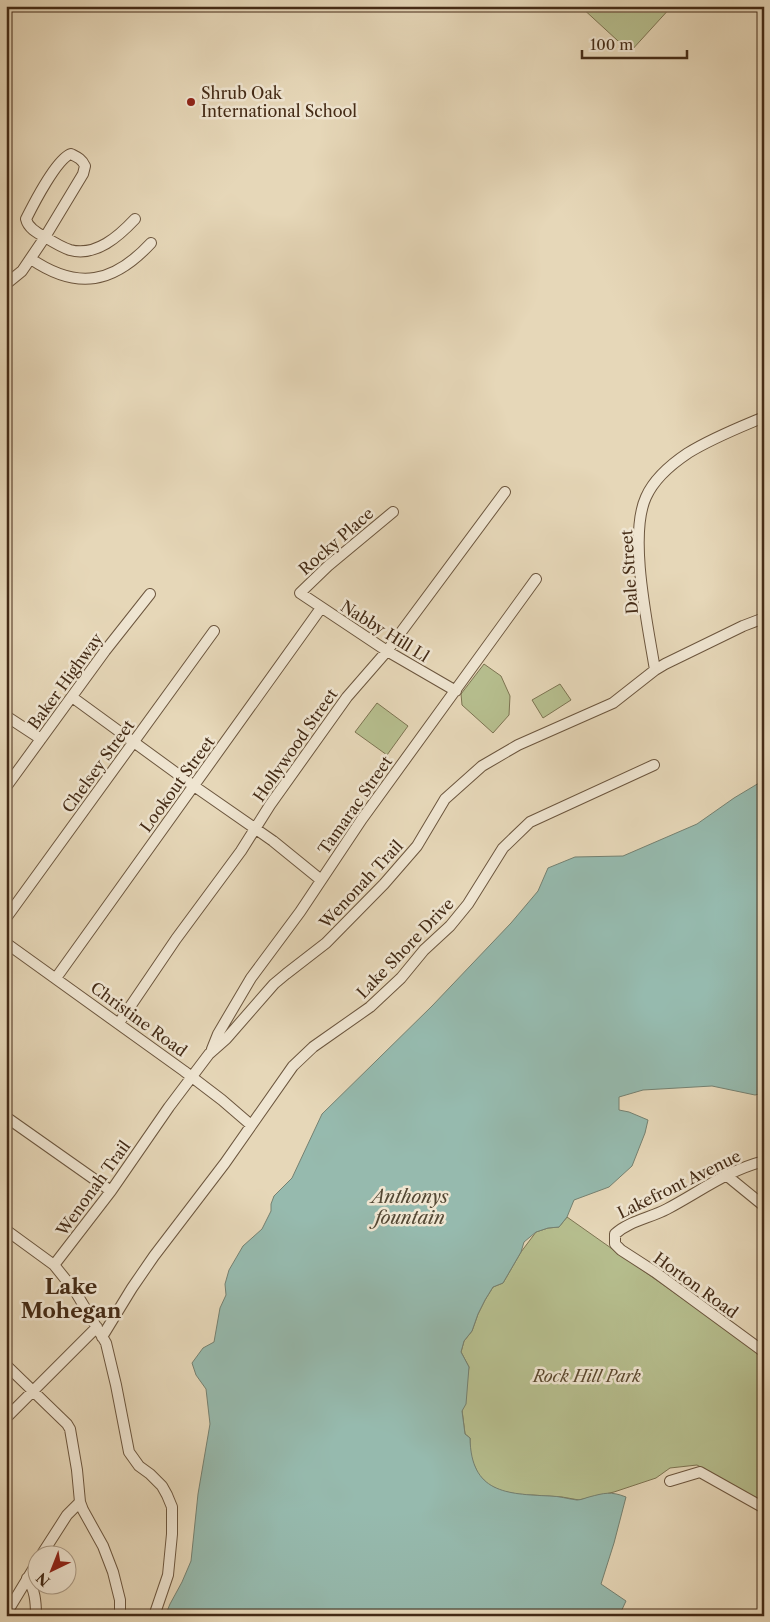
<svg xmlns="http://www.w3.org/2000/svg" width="770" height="1622" font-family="'Libre Caslon Text',serif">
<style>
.green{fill:#b6be8e;stroke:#7d7452}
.water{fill:#96baae;stroke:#758171}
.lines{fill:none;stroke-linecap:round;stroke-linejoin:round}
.minor-casing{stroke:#6c563e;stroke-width:12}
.minor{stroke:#efe5d1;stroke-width:10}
.poi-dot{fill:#8f2418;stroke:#efe5d1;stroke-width:2}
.labels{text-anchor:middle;stroke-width:5;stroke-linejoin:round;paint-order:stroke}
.poi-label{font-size:16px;fill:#442b16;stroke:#efe5d1;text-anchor:start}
.street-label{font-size:16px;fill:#442b16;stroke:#efe5d1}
.park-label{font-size:16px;font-style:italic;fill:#5b482e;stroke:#efe5d1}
.water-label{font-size:18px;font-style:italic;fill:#544834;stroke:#efe5d1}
.district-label{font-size:21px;font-weight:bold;fill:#442b16;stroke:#efe5d1}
</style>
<rect width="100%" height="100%" fill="#e6d7b8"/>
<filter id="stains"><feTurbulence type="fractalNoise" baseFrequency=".004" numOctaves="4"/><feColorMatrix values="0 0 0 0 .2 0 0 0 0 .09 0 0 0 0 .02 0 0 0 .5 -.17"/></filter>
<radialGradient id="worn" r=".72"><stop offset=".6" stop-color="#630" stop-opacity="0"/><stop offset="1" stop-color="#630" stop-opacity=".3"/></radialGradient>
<path class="green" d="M580,6H672L630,52Z
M484,664L501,676L510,696L509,715L493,733L462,705L461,694Z
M560,684L571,700L543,718L532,700Z
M377,703L408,726L387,755L355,732Z
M567,1217L764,1356V1503L697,1465L670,1468L656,1478L614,1492L579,1500L562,1497L517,1494L502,1491L489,1485L478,1474L470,1455V1438L465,1434L462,1410L469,1367L461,1352L464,1341L472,1331L478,1314L485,1300L493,1287L503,1283L521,1252L536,1232L548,1228L559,1227Z"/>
<path class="water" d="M764,780V1093L755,1095L712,1086L643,1090L619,1097V1110L629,1112L648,1120L645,1133L632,1166L609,1187L574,1200L567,1217L559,1227L548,1228L536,1232L524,1242L521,1252L503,1283L493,1287L485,1300L478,1314L472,1331L464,1341L461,1352L469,1367L466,1404L462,1411L465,1434L470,1438C471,1493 506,1494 550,1496C559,1496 568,1499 577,1500C581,1500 585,1498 589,1497C604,1493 611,1491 626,1497L614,1543L601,1584L626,1601L619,1616H165L170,1604L182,1582L191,1561L198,1494L210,1424L206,1389L196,1375L192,1363L203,1348L214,1342L220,1308L226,1295L225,1284L229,1270L243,1246L262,1229L271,1211V1204L274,1196L292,1178L322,1114L432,1006L511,923L538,891L548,868L575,857L623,856L697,824L734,798Z"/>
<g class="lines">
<g class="minor-casing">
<path id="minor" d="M71,154C77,157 82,159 85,166L83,174L45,237C37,233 28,228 26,219C33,205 57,158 71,154Z
M31,259C78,291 114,283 151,243
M6,284L22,271L45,237C53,242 61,247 70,250C96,257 119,236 135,219
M393,512L328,566L300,593L387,651L456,691
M655,670C648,626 628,536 646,497C654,479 673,463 688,453C712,438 738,428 764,417
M72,697L194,786L273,841L321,880
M6,716L41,739
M6,787L105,651L150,594
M6,918L214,631
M6,943L184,1071L222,1100L251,1125
M56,978L321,608
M119,1023L176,939L241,851L270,805L347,697L387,651L505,492
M212,1049L218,1034L251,978L300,912L362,819L536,579
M6,1117L111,1191
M764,1161C726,1171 701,1191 667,1209C650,1218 629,1221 615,1234V1244L621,1250L655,1272L764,1352
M726,1175L764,1206
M6,1230L54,1265L75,1291L106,1343L116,1385L129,1452L139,1466L150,1474L162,1486L167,1495L172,1507V1534L168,1575L154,1616
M54,1265L111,1191L169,1107L209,1054L226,1039L274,984L286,974L326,943L384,884L417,846L445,799L482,766L518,745L613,703L655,670L665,664L743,626L764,618
M102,1337L132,1288L154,1256L225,1163L293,1066L313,1047L370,1007L401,978L424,950L450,926L468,904L503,848L530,822L654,765
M6,1365L67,1424L70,1429L77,1470L80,1502L83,1510L103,1546L113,1572L120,1600V1616
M6,1418L97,1327
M670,1481L700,1472L764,1508
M42,1554L67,1515L80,1502
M27,1578C35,1589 36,1602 36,1616
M6,1614L38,1561"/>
</g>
<use href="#minor" class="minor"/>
</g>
<circle class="poi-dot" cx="191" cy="102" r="5"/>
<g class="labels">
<g class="poi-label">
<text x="201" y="99">Shrub Oak<tspan x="201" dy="18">International School</tspan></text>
</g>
<g class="street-label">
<text transform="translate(336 541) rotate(-41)" y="6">Rocky Place</text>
<text transform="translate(629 572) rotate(-94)" y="6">Dale Street</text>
<text transform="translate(385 631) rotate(32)" y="6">Nabby Hill Ll</text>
<text transform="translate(65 681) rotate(-54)" y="6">Baker Highway</text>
<text transform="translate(295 745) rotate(-55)" y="6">Hollywood Street</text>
<text transform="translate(98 766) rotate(-54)" y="6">Chelsey Street</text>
<text transform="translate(177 784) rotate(-54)" y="6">Lookout Street</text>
<text transform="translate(355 805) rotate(-55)" y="6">Tamarac Street</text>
<text transform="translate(361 884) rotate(-47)" y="6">Wenonah Trail</text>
<text transform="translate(405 948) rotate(-46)" y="6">Lake Shore Drive</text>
<text transform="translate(139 1019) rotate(36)" y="6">Christine Road</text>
<text transform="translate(679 1184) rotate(-26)" y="6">Lakefront Avenue</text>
<text transform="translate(93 1188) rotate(-54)" y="6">Wenonah Trail</text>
<text transform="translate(696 1285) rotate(36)" y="6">Horton Road</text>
</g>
<g class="park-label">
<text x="587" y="1382">Rock Hill Park</text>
</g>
<g class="water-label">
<text x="410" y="1203">Anthonys<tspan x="410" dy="21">fountain</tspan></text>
</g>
<g class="district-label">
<text x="71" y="1294">Lake<tspan x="71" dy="24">Mohegan</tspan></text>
</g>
</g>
<rect width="770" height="1622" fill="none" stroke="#e6d7b8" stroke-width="25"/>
<rect x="8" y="8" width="755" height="1607" fill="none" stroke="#442b16" stroke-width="2.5"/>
<rect x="12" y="12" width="745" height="1597" fill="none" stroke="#442b16"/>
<g transform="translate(52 1570) rotate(223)"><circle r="24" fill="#efe5d1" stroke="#ab9b86"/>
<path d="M0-4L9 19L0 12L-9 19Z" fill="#8f2418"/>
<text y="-8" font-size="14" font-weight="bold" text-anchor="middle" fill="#442b16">N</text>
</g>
<path d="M582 50v8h105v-8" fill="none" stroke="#442b16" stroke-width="2.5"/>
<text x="590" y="50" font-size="15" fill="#442b16" stroke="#efe5d1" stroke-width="4" paint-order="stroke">100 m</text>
<rect width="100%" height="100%" filter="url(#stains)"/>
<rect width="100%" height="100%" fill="url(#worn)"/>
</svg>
